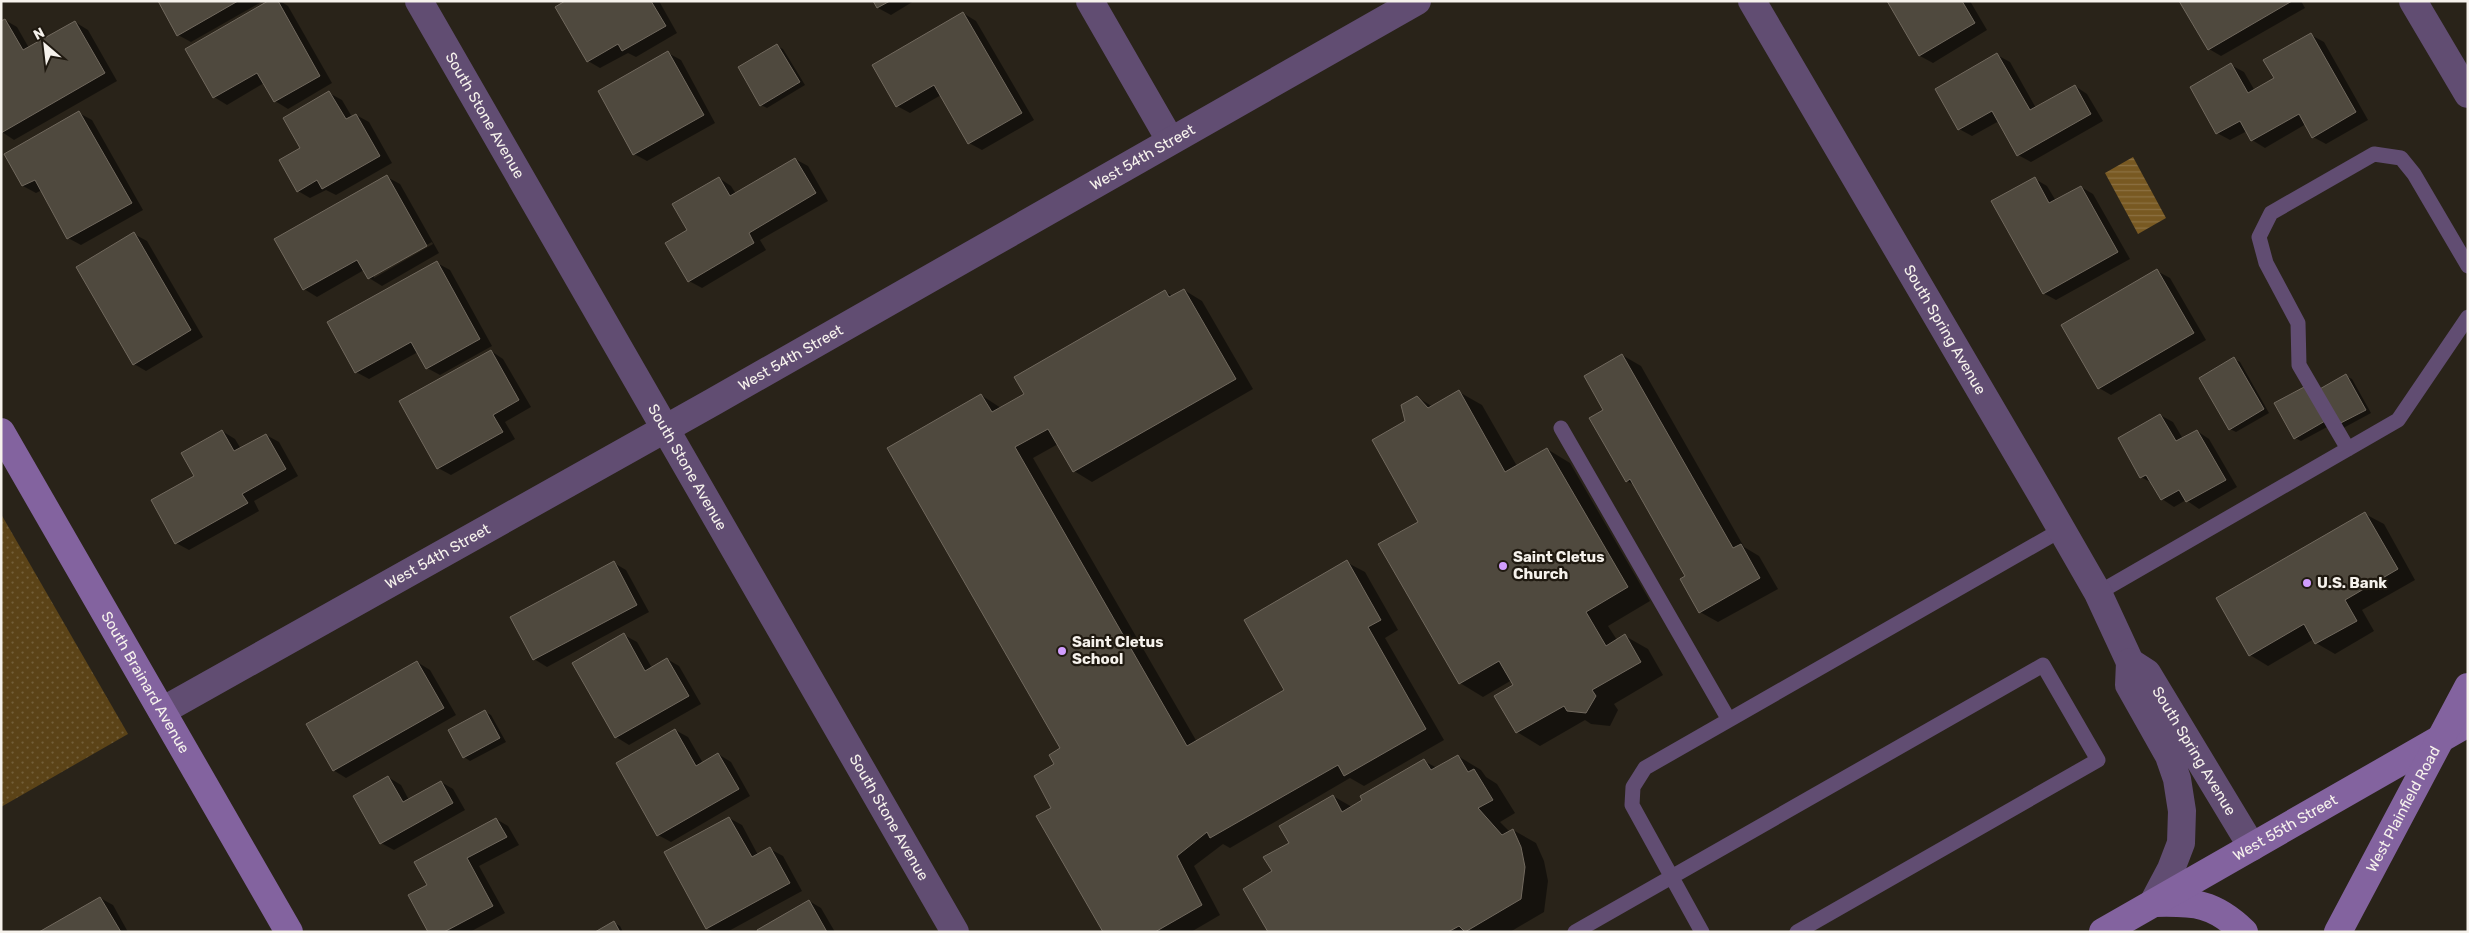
<svg xmlns="http://www.w3.org/2000/svg" width="2469" height="933" font-family="Rubik,sans-serif">
<style>
.grass{fill:url(#grass-dots)}
.water{fill:url(#water-rules)}
.shadow{fill:#0007;fill-rule:evenodd}
.building{fill:#4f493e;stroke:#71695e}
.lines{fill:none;stroke-linecap:round;stroke-linejoin:round}
.lane{stroke:#614d72;stroke-width:15}
.street{stroke:#614d72;stroke-width:28}
.secondary{stroke:#83639f;stroke-width:28}
.poi-dot{fill:#d19dfe;stroke:#1f1910;stroke-width:2}
.labels{text-anchor:middle;stroke-width:4.5;stroke-linejoin:round;paint-order:stroke}
.street-label{font-size:15px;fill:#f6f2ec;stroke:#1f1910}
.poi-label{font-size:15px;font-weight:bold;fill:#f6f2ec;stroke:#1f1910;text-anchor:start}
</style>
<defs>
<pattern id="grass-dots" width="8" height="8" patternUnits="userSpaceOnUse" patternTransform="scale(1.25)"><rect width="8" height="8" fill="#5b4317"/><path d="M2 2h.1M6 6h.1" fill="none" stroke="#735f39" stroke-width="1.8" stroke-linecap="round"/></pattern>
<pattern id="water-rules" width="6" height="5" patternUnits="userSpaceOnUse" patternTransform="scale(1.25)"><rect width="6" height="5" fill="#785922"/><path d="M0 2.5h6" fill="none" stroke="#8c7142"/></pattern>
</defs>
<rect width="100%" height="100%" fill="#292319"/>
<path class="grass" d="M1,514L128,734L1,807Z"/>
<path class="water" d="M2133,157L2166,218L2138,234L2105,173Z"/>
<path class="shadow" d="M159,1H263L191,42L178,35Z
M271,1H280L288,6L332,83L288,109L275,101L264,83L227,105L214,97L187,50Z
M567,1H659L677,33L636,57L628,53L600,68L588,61Z
M875,1H914L891,15L878,8Z
M1888,1H1970L1987,30L1933,63L1920,56Z
M2181,1H2301L2305,8L2221,56L2209,49Z
M963,13L976,21L1034,120L982,150L969,143L941,95L910,113L897,106Z
M5,20L17,27L29,48L75,22L88,30L117,81L14,140L2,132Z
M2311,35L2324,42L2368,120L2326,144L2313,137L2306,124L2265,148L2252,140L2247,131L2230,140L2217,133L2231,65L2244,72L2255,91L2276,79Z
M777,46L783,49L805,85L767,108L761,105Z
M668,53L681,60L715,123L647,161L634,154Z
M1997,55L2010,62L2036,108L2075,86L2087,94L2103,121L2031,162L2018,155L1999,121L1972,136L1959,129Z
M329,93L342,100L352,117L356,115L369,122L392,163L336,195L326,190L310,198L298,191L302,149Z
M79,113L92,120L143,210L81,245L68,238L42,190L36,193L23,186L5,154Z
M795,159L808,166L828,201L760,240L766,250L702,288L689,281V230L719,178L731,186L736,194Z
M387,177L400,184L439,253L382,286L369,278L364,270L317,297L304,289L276,240ZM432,242L433,244L374,278V275Z
M2035,179L2047,186L2056,201L2081,187L2093,194L2130,259L2056,300L2043,293Z
M134,234L147,241L203,337L146,371L134,364Z
M437,263L450,270L492,346L440,375L427,368L418,352L369,379L356,372Z
M2157,271L2170,278L2206,340L2111,395L2099,388Z
M1184,290L1202,301L1253,389L1092,482L1074,471L1058,444L1033,458L1197,742L1286,691L1346,562L1365,572L1398,630L1385,638L1444,740L1364,786L1350,778L1230,848L1223,844L1194,866L1220,915L1191,932H1105L1053,808L1056,765L1062,748L981,395L1001,408L1026,394L1165,292L1173,296Z
M491,351L503,359L531,407L505,422L515,439L451,475L438,468Z
M1622,355L1641,366L1744,547L1759,556L1778,589L1718,622L1700,612L1687,576L1636,486L1627,481L1605,411Z
M2234,359L2240,362L2269,413L2236,432L2230,429Z
M2346,376L2352,379L2371,413L2336,432L2329,426L2301,441L2295,438L2314,394Z
M1459,392L1482,405L1517,466L1547,449L1570,463L1650,601L1608,626L1617,640L1625,636L1648,649L1663,675L1614,704L1618,710L1610,726L1591,724L1585,720L1540,746L1517,732L1514,685L1512,680L1483,697L1460,683L1420,522L1406,422L1417,397L1433,407Z
M2160,415L2173,422L2183,439L2197,431L2209,439L2237,487L2199,509L2186,500L2174,507L2162,499L2152,483L2141,477Z
M222,431L235,439L241,449L266,435L279,442L298,476L254,501L259,511L189,550L176,543Z
M2365,514L2384,524L2415,580L2362,610L2374,631L2335,654L2316,643L2314,639L2268,666L2250,655Z
M614,563L626,570L649,612L547,667L534,659L512,618Z
M624,635L637,642L652,668L667,659L679,666L701,704L629,745L616,737L574,664Z
M417,662L430,670L456,715L346,778L333,770Z
M485,712L491,715L506,742L470,761L464,757Z
M675,730L688,737L703,763L718,754L731,762L750,796L671,842L658,835Z
M1458,756L1481,770L1486,777L1497,784L1515,813L1500,822L1510,832L1513,830L1536,843L1544,861L1548,881L1544,912L1510,932H1269L1274,872L1291,843L1333,796L1352,807L1424,761L1437,768Z
M388,777L401,785L409,800L441,782L453,789L465,810L394,850L381,843Z
M729,818L742,825L758,855L770,849L783,856L802,891L727,932H713L707,928Z
M496,819L508,826L519,845L479,866L505,913L470,932H429L428,886Z
M100,898L113,905L128,932H42Z
M809,901L821,908L835,932H759Z
M614,923L620,926L623,932H598Z"/>
<path class="building" d="M158,1H238L177,36Z
M268,1H278L320,76L274,102L257,73L213,98L185,49Z
M565,1H651L666,26L622,51L618,44L587,62L555,7Z
M873,1H890L877,8Z
M1887,1H1962L1975,23L1919,56Z
M2179,1H2292L2208,50Z
M963,12L1022,113L968,144L934,85L896,107L872,65Z
M5,19L23,50L75,21L105,73L1,133V21Z
M2311,33L2356,112L2312,138L2299,114L2251,141L2240,121L2216,134L2190,87L2231,63L2248,93L2274,78L2263,60Z
M777,44L800,82L760,106L738,67Z
M668,51L704,115L633,155L598,91Z
M1997,53L2030,110L2075,85L2091,114L2017,156L1992,111L1958,130L1935,89Z
M329,91L346,119L356,114L380,156L322,189L317,180L297,192L279,160L300,148L283,118Z
M79,111L132,203L67,239L35,180L22,186L4,154Z
M795,158L816,193L749,233L754,243L688,282L665,243L687,230L672,204L719,177L730,196Z
M387,175L427,246L368,279L357,260L303,290L274,239Z
M2035,177L2049,203L2081,186L2118,252L2043,294L1991,201Z
M134,232L191,330L133,365L76,267Z
M437,261L480,339L426,369L411,342L355,373L327,322Z
M2157,269L2194,333L2098,389L2061,325Z
M1184,289L1236,379L1073,472L1048,429L1015,447L1187,746L1284,690L1244,620L1347,560L1381,620L1368,627L1426,729L1344,776L1338,765L1210,838L1207,832L1177,856L1202,905L1155,932H1103L1036,816L1051,808L1034,776L1054,764L1049,755L1060,748L887,448L981,394L992,412L1024,394L1014,377L1165,290L1169,297Z
M491,350L519,400L493,415L503,432L437,469L399,401Z
M1622,354L1733,548L1741,544L1760,578L1699,613L1680,579L1685,576L1630,479L1626,482L1589,418L1603,410L1584,376Z
M2234,357L2264,409L2229,430L2199,378Z
M2346,374L2366,410L2329,429L2325,421L2294,439L2274,403L2306,386L2311,394Z
M1459,390L1505,472L1547,448L1628,587L1586,612L1606,646L1625,634L1641,662L1592,690L1596,696L1586,713L1567,711L1564,706L1516,733L1494,696L1513,685L1499,661L1459,684L1378,544L1418,522L1372,440L1405,421L1401,405L1417,396L1428,408Z
M2160,414L2176,441L2197,430L2226,480L2186,502L2179,490L2161,500L2146,475L2140,478L2118,438Z
M222,430L234,451L266,434L286,469L242,494L248,503L175,544L151,500L194,476L181,453Z
M2365,512L2398,569L2345,600L2357,621L2315,644L2304,624L2249,656L2216,598Z
M614,561L637,605L533,660L510,617Z
M624,633L645,671L667,658L689,696L615,738L572,663Z
M417,661L444,708L333,771L306,724Z
M485,710L500,738L463,758L448,730Z
M675,729L696,766L718,753L739,789L657,836L616,763Z
M1458,755L1468,772L1474,769L1493,800L1478,808L1502,835L1513,829L1521,847L1525,867L1521,899L1465,932L1459,926L1448,932H1268L1243,889L1272,871L1263,857L1289,843L1279,826L1333,795L1342,812L1362,800L1360,796L1424,759L1431,770Z
M388,776L403,802L441,781L453,803L380,844L353,796Z
M729,817L752,857L770,847L790,883L706,929L664,852Z
M496,818L507,837L467,858L493,906L444,932H428L408,895L427,885L414,862Z
M100,897L121,932H39Z
M809,900L827,932H758L757,930Z
M614,921L620,932H595Z"/>
<g class="lines">
<path class="lane" d="M1561,428L1729,720
M2348,449L2299,365L2298,323L2266,263L2259,237L2271,213L2374,154L2401,158L2414,174L2468,266
M2098,593L2398,420L2468,317
M1575,932L2043,665L2098,760L1797,932
M1702,932L1632,805L1633,787L1645,768L2061,530"/>
<g class="street">
<path id="s1" d="M419,1L955,932"/>
<path d="M1090,1L1170,140"/>
<path id="s2" d="M1752,1L2044,499L2098,593L2130,662"/>
<path d="M2413,1L2468,94"/>
<path id="s3" d="M162,711L713,402L1417,1"/>
<path id="s4" d="M2153,903L2171,869L2181,843L2182,811L2177,779L2169,756L2129,685L2130,662L2147,673L2252,847"/>
</g>
<g class="secondary">
<path id="s5" d="M1,432L289,932"/>
<path d="M2155,903C2195,902 2214,903 2244,932"/>
<path id="s6" d="M2103,932L2468,723"/>
<path id="s7" d="M2338,932L2468,687"/>
</g>
</g>
<g class="poi-dot">
<circle cx="1503" cy="566" r="5"/>
<circle cx="2307" cy="583" r="5"/>
<circle cx="1062" cy="651" r="5"/>
</g>
<g class="labels">
<g class="street-label">
<text dy="5" stroke="none"><textPath href="#s1" startOffset="132">South Stone Avenue</textPath></text>
<text dy="5" stroke="none"><textPath href="#s3" startOffset="1126">West 54th Street</textPath></text>
<text dy="5" stroke="none"><textPath href="#s2" startOffset="381">South Spring Avenue</textPath></text>
<text dy="5" stroke="none"><textPath href="#s3" startOffset="721">West 54th Street</textPath></text>
<text dy="5" stroke="none"><textPath href="#s1" startOffset="538">South Stone Avenue</textPath></text>
<text dy="5" stroke="none"><textPath href="#s3" startOffset="316">West 54th Street</textPath></text>
<text dy="5" stroke="none"><textPath href="#s5" startOffset="289">South Brainard Avenue</textPath></text>
<text dy="5" stroke="none"><textPath href="#s4" startOffset="371">South Spring Avenue</textPath></text>
<text dy="5" stroke="none"><textPath href="#s7" startOffset="139">West Plainfield Road</textPath></text>
<text dy="5" stroke="none"><textPath href="#s1" startOffset="942">South Stone Avenue</textPath></text>
<text dy="5" stroke="none"><textPath href="#s6" startOffset="210">West 55th Street</textPath></text>
</g>
<g class="poi-label">
<text x="1513" y="562">Saint Cletus<tspan x="1513" dy="17">Church</tspan></text>
<text x="2317" y="588">U.S. Bank</text>
<text x="1072" y="647">Saint Cletus<tspan x="1072" dy="17">School</tspan></text>
</g>
</g>
<rect width="2469" height="933" fill="none" stroke="#f6f2ec" stroke-width="5"/>
<g transform="translate(45 45) rotate(332)" stroke="#1f1910" stroke-width="4" paint-order="stroke">
<path d="M0-4L9 19L0 12L-9 19Z" fill="#f6f2ec"/>
<text y="-8" font-size="14" font-weight="bold" text-anchor="middle" fill="#f6f2ec">N</text>
</g>
</svg>
